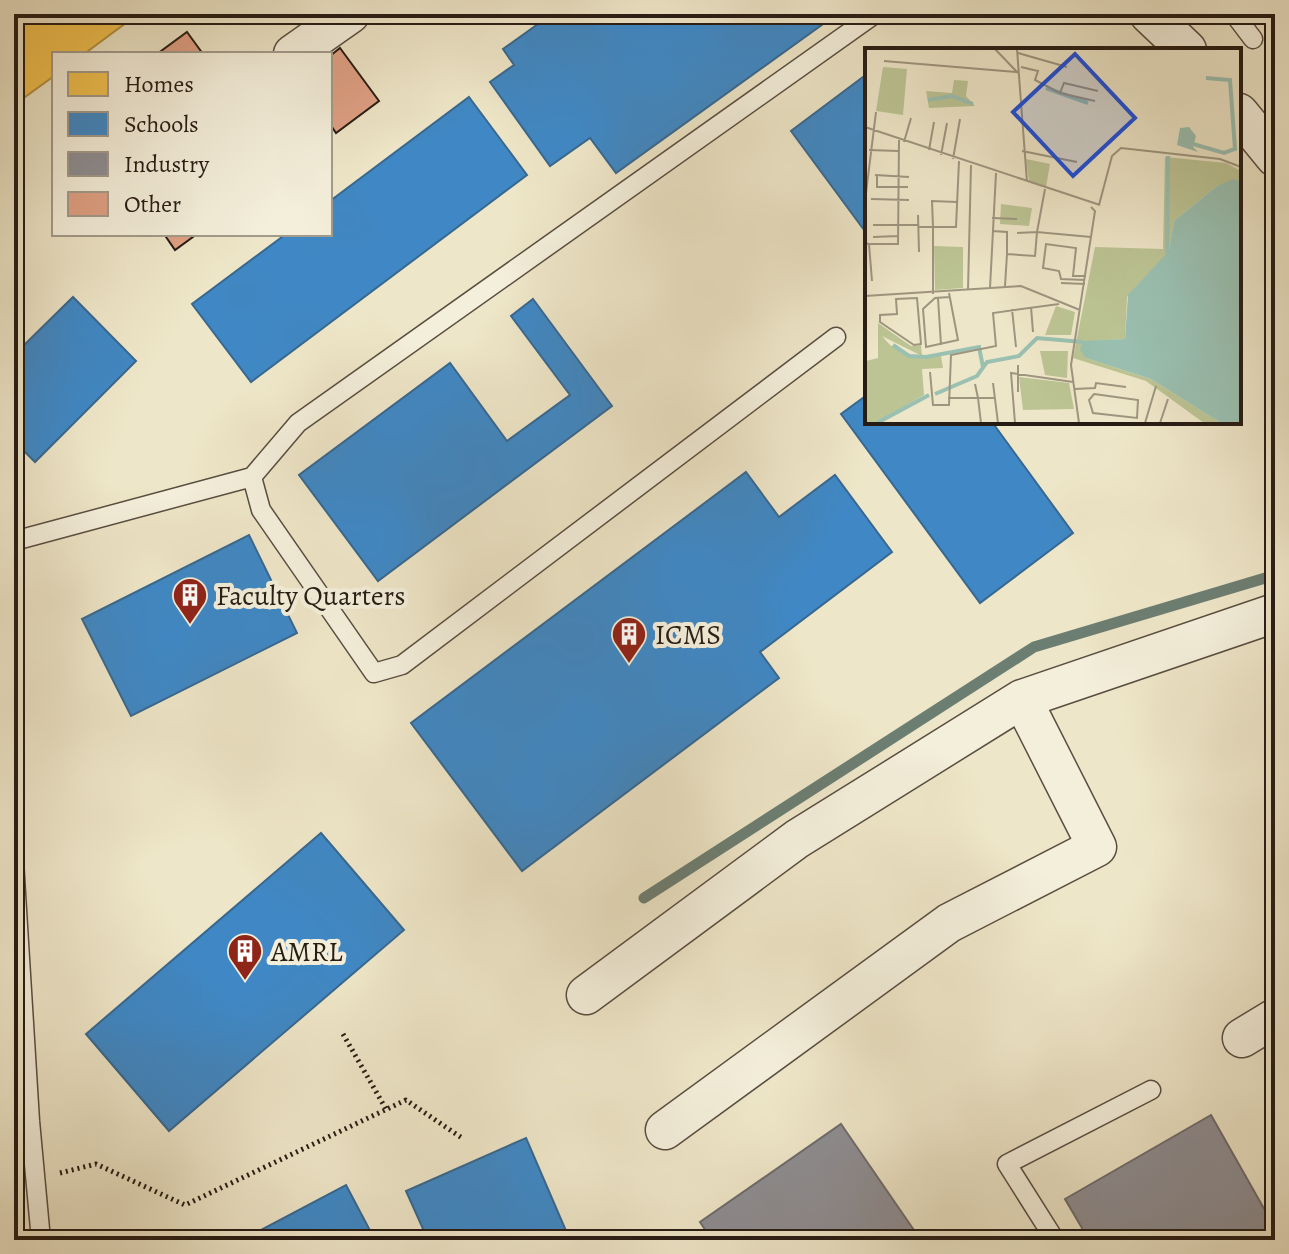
<svg xmlns="http://www.w3.org/2000/svg" width="1289" height="1254" font-family="Alegreya,serif">
<style>
.homes{fill:#f2c14e;stroke:#b5903d;stroke-width:2}
.schools{fill:#3f88c5;stroke:#386890;stroke-width:2}
.industry{fill:#8d8d92;stroke:#6e6b6c;stroke-width:2}
.lines{fill:none;stroke-linecap:round;stroke-linejoin:round}
.stream{stroke:#6c7e72;stroke-width:11}
.building{fill:#dfa084;stroke:#271c14;stroke-width:2}
.service-casing{stroke:#594e41;stroke-width:21}
.minor-casing{stroke:#594e41;stroke-width:41}
.path{stroke:#271c14;stroke-width:5;stroke-dasharray:2 4;stroke-linecap:butt}
.service{stroke:#f4efdb;stroke-width:18}
.minor{stroke:#f4efdb;stroke-width:38}
.labels{text-anchor:middle;stroke-width:8;stroke-linejoin:round;paint-order:stroke}
.poi-label{font-size:28px;fill:#271c14;stroke:#f4efdb;text-anchor:start}
.inset-river{fill:none;stroke:#9ac0b1;stroke-width:4}
.inset-road{fill:none;stroke:#9e9580;stroke-width:2}
.view{fill:#1d4ed8;fill-opacity:0.15;stroke:#1d4ed8;stroke-width:4}
.inset-edge{fill:none;stroke:#271c14;stroke-width:4}
</style>
<rect width="100%" height="100%" fill="#eee6c8"/>
<filter id="stains"><feTurbulence type="fractalNoise" baseFrequency=".0025" numOctaves="4"/><feColorMatrix values="0 0 0 0 .2 0 0 0 0 .09 0 0 0 0 .02 0 0 0 .5 -.17"/></filter>
<radialGradient id="worn" r=".72"><stop offset=".6" stop-color="#630" stop-opacity="0"/><stop offset="1" stop-color="#630" stop-opacity=".3"/></radialGradient>
<path class="homes" d="M14,14H138L84,54H54V76L14,105Z"/>
<path class="schools" d="M552,14H837L616,173L590,138L550,166L490,82L514,65L503,49Z
M867,74V234L791,131Z
M469,97L527,175L251,382L192,304L286,234H330V201Z
M73,297L136,361L35,462L14,441V355Z
M533,299L612,406L378,581L299,475L450,363L507,441L570,395L511,316Z
M14,321L24,331L14,340Z
M867,395V422H992L1073,533L980,603L841,414Z
M746,472L779,517L835,475L892,552L760,652L779,678L522,871L411,723Z
M249,535L297,633L131,716L82,619Z
M321,833L404,930L169,1131L86,1034Z
M526,1138L570,1240H428L406,1191Z
M346,1185L375,1240H242Z"/>
<path class="industry" d="M1211,1115L1275,1228V1234L1264,1240H1089L1065,1199Z
M841,1124L918,1236L912,1240H712L700,1222Z"/>
<g class="lines">
<path class="stream" d="M644,898L1034,647L1275,575"/>
</g>
<path class="building" d="M187,32L203,54H157Z
M340,48L379,101L336,133L330,124V56Z
M164,234H197L175,250Z"/>
<g class="lines">
<g class="service-casing">
<path id="service" d="M1234,14L1253,39
M836,337L402,665L374,673L261,510L252,477L298,423L875,14
M14,541L252,477
M14,861L30,1121L41,1240
M1055,1240L1007,1164L1151,1090"/>
</g>
<g class="minor-casing">
<path id="minor" d="M1149,14L1187,50
M293,54L350,14
M1239,113L1275,157
M586,995L797,839L1022,699L1275,613
M1242,1038L1275,1018
M665,1130L949,923L1097,847L1022,699"/>
</g>
<path class="path" d="M343,1034L386,1109
M60,1173L96,1164L185,1205L406,1100L462,1138"/>
<use href="#service" class="service"/>
<use href="#minor" class="minor"/>
</g>
<defs>
<g id="building-pin" transform="scale(1.8)"><path d="M0 17L-7.5 6A9.5 9.5 0 1 1 7.5 6Z" fill="#8f2418" stroke="#f4efdb"/><path d="M-4-6H4V6H1V3H-1V6H-4ZM-2.5-4.3h1.7v1.8h-1.7ZM.8-4.3h1.7v1.8H.8ZM-2.5-1h1.7V.8h-1.7ZM.8-1h1.7V.8H.8Z" fill="#fff"/></g>
</defs>
<g fill-rule="evenodd">
<use href="#building-pin" x="190" y="595"/>
<use href="#building-pin" x="629" y="634"/>
<use href="#building-pin" x="245" y="951"/>
</g>
<g class="labels">
<g class="poi-label">
<text x="216" y="605">Faculty Quarters</text>
<text x="655" y="644">ICMS</text>
<text x="271" y="961">AMRL</text>
</g>
</g>
<g transform="translate(865 48)">
<rect width="376" height="376" fill="#eee6c8"/>
<path d="M18,19L42,21L38,67L11,63ZM89,32L103,33L101,48L110,58L64,60L61,43L87,45ZM300,109L361,115L376,123V133L352,138L309,173L304,204L262,249L260,291L232,293L221,310L286,331L356,375H339L281,333L208,310L230,199L298,201ZM161,111L185,116L181,139L164,133ZM136,156L167,160L164,178L135,176ZM69,198L98,199V240L70,242ZM191,258L210,264L206,287H180ZM13,275L46,298L56,297L57,308L17,288L25,297L45,309L76,308L78,320L57,321L59,347L11,375H0L1,313L13,310ZM175,303H203L202,330L180,327ZM154,329L204,335L209,361L158,362Z" fill="#bcc494"/>
<path d="M324,79L331,88L328,99L333,104L312,97L315,80ZM368,131L376,133V375H356L286,331L221,310L215,302L218,293L260,291L263,247L304,203L309,173L352,138Z" fill="#9ac0b1"/>
<path class="inset-river" d="M181,40L223,55M63,52L87,48L108,56M328,96L359,105L370,101L365,32L341,30M302,206L303,108M28,297L44,308L61,309L114,299L118,319M70,346L112,328L122,314L154,308L172,290L218,294M12,375L64,347"/>
<path class="inset-road" d="M130,1L153,25M152,1L162,134M153,5L202,19M19,13L151,24M156,19L173,23L170,32L195,45L230,53M195,45L199,35L233,43M0,79L235,157M39,94L46,70M4,102L33,103M64,102L69,74M157,103L212,114M76,107L82,75M88,111L95,71M10,127L44,129M12,127V139H43M6,151L44,152M0,153L11,64M92,154L67,153L68,179H91L94,113M234,157L247,108L256,100L355,111L376,119M53,167L54,204M127,170L152,171M8,177H54M54,179H68V246M127,183L142,184V206M152,185L172,184L180,141M8,189L33,188M0,195L4,196L7,233M4,196H33L34,92M220,232L196,231L194,223L178,220L181,196L211,200L208,228H221M196,235L220,236M140,238L142,206L170,208L172,184L226,189M125,240L131,125M103,242L106,117M84,245L93,292L61,299L58,261L70,250L84,249M0,248L156,238L215,262M52,250L56,296L49,297L15,274V267L32,266L31,251ZM73,250L76,297M166,259L168,284M147,261L151,299M65,324L68,357H84L86,307L131,298L128,265L194,256M128,335L133,375M110,336L113,350H130M209,341L230,340L231,335L261,339M153,344V317M229,346L273,352L272,370L228,365L224,352ZM83,350H113L116,375M150,375L146,325L208,334M214,375L206,317L230,163L226,159M280,375L291,338M295,375L303,351"/>
<path class="view" d="M210,6L270,70L208,128L148,64Z"/>
<rect width="376" height="376" class="inset-edge"/>
</g>
<rect width="1289" height="1254" fill="none" stroke="#eee6c8" stroke-width="48"/>
<rect x="16" y="16" width="1257" height="1222" fill="none" stroke="#271c14" stroke-width="4"/>
<rect x="24" y="24" width="1241" height="1206" fill="none" stroke="#271c14" stroke-width="2"/>
<rect x="52" y="52" width="280" height="184" fill="#f4efdb" stroke="#a29b8b" stroke-width="2"/>
<rect x="68" y="72" width="40" height="24" fill="#f2c14e" stroke="#a29b8b" stroke-width="2"/>
<text x="124" y="92" font-size="24" fill="#271c14">Homes</text>
<rect x="68" y="112" width="40" height="24" fill="#3f88c5" stroke="#a29b8b" stroke-width="2"/>
<text x="124" y="132" font-size="24" fill="#271c14">Schools</text>
<rect x="68" y="152" width="40" height="24" fill="#8d8d92" stroke="#a29b8b" stroke-width="2"/>
<text x="124" y="172" font-size="24" fill="#271c14">Industry</text>
<rect x="68" y="192" width="40" height="24" fill="#dfa084" stroke="#a29b8b" stroke-width="2"/>
<text x="124" y="212" font-size="24" fill="#271c14">Other</text>
<rect width="100%" height="100%" filter="url(#stains)"/>
<rect width="100%" height="100%" fill="url(#worn)"/>
</svg>
